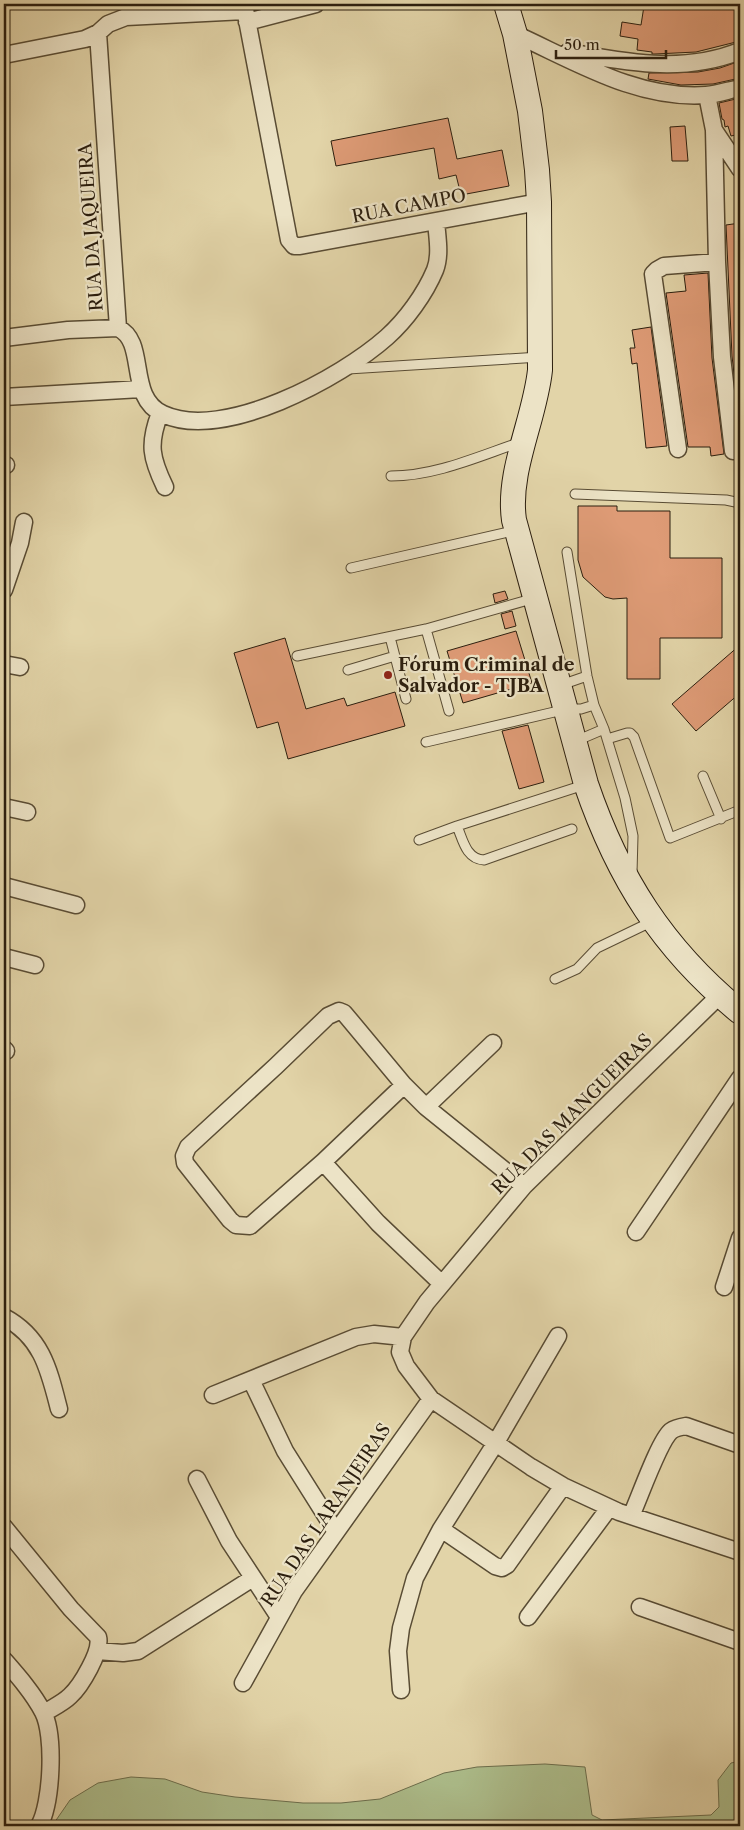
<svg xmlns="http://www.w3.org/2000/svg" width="744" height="1830" font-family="'Libre Caslon Text',serif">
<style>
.green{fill:#adbe8c;stroke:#6c6e4d}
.building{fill:#de9b76;stroke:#2b1e0e}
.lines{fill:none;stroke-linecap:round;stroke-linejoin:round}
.service-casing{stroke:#594c34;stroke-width:11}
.minor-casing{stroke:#594c34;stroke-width:19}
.secondary-casing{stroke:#2b1e0e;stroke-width:26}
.service{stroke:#ece3c6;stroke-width:9}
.minor{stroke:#ece3c6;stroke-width:16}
.secondary{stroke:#ece3c6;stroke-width:24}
.poi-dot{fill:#8f2418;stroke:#ece3c6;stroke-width:2}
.labels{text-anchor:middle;stroke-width:4.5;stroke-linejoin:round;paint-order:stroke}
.street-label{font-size:18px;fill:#2b1e0e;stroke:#ece3c6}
.poi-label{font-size:18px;font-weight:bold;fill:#2b1e0e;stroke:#ece3c6;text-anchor:start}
</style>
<rect width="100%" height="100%" fill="#e2d4a8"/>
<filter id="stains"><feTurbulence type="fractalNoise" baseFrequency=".004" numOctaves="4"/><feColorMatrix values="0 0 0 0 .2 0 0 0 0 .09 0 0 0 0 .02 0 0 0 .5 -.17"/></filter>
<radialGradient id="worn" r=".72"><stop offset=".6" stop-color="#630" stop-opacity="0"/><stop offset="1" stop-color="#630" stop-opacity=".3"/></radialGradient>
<path class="green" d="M740,1761V1826H52L70,1800L98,1783L131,1777L165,1779L202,1792L235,1797L303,1803H341L380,1799L444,1773L477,1767L545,1764L585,1767L592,1815L602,1820L711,1815L719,1807L718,1780L731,1763Z"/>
<path class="building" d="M653,4H740V41L696,52L655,54H652V52L637,50L638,39L620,36L622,22L641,25L644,6L653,8Z
M740,61V78L713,84L681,85L648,79L649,73L698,72L720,68Z
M740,98V134L731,136L728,126L725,127L724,120L722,119L719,103Z
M448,118L457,159L502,150L509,186L461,195L456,175L439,179L434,148L336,166L331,141Z
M685,126L688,161H672L670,127Z
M740,223V427L732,356L726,225Z
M708,273L712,358L724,454L711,456L710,447H688L666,293L686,291L684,275Z
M651,327L667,446L646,448L637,363L632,364L630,348H635L632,330Z
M578,506H617V511H670V558H722V638H660V679H627V598L613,599L605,597L583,577L578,560Z
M505,591L508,599L495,603L493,594Z
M512,611L516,626L505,629L501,614Z
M516,631L532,683L463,703L447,651Z
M285,638L306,709L344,698L347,706L395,692L405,726L288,759L278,722L257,728L234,653Z
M740,645V693L696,731L672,704Z
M528,725L544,782L519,789L502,731Z"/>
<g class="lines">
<g class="service-casing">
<path id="service" d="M348,369L540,357
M391,476C436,476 479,456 521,442
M575,494L726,500L740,503
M567,552L587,676L594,705L604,729L625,798L633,836L632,873
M351,568L517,530
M426,629L449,711
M390,637L406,699
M297,656L426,629L535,598
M348,670L395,656
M561,685L587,676
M607,739L627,733H630L634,737L670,838L740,810
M576,741L604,729
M426,742L567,709H581L594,705
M703,776L721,819
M457,826C463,840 466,859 484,860L572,829
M419,840L457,826L584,785
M555,979L577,969L597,948L653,921"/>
</g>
<g class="minor-casing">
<path id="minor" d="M244,4L289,240L294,246H300L539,202
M247,22L316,4
M98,33L118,328
M515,34C575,61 637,100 706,95C718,94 729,90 740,88
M568,52C627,62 682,74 740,51
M4,55L85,39L98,33L108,24L126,17L245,11
M707,95L714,130L717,262L722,357L733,451
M714,130L740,169
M4,338L68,330L118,328C148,342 126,397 163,414C223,442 341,378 387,337C406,320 425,294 435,270C441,255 437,236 436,221
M4,397L141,389
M160,413C148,444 151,458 165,487
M678,449L653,274L657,270L664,266L717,262
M4,465H6
M4,590L20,543L24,522
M4,664L20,667
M4,807L27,812
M4,886L76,905
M4,957L35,965
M720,995L524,1186L427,1302L403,1337L400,1352L406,1366L431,1399L531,1467L563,1486L619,1512L740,1552
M4,1049L6,1051
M404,1085L323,1162L250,1226L236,1225L230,1220L185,1163L184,1156L188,1147L276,1066L328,1016L339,1011L344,1013L404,1085L426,1107L524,1186
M426,1107L493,1043
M323,1162L378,1223L442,1284
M636,1232L740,1078
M724,1287L740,1238
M4,1317C42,1337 49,1370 59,1409
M251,1380L285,1451L336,1532
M213,1395L356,1337L374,1334L403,1337
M197,1479L229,1541L279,1617
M631,1516C639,1499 659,1441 671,1431C675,1428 680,1427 686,1426L740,1445
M4,1527L71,1609L98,1637C102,1651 81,1686 70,1696C63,1703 52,1708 44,1713
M441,1529L495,1566L502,1568L507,1565L563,1486
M640,1607L740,1642
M528,1617L609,1508
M97,1651L123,1653L138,1651L253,1578
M4,1660C18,1676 33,1693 43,1712C55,1735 52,1803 39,1826
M243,1683L294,1591L431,1399
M401,1690L398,1651L401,1628L415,1578L441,1529L495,1444L558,1336"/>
</g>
<g class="secondary-casing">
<path id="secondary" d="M506,4L515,34L530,111L537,170L539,202L540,370C535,419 507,471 514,520L586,784C618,878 663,949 740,1012"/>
</g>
<use href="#service" class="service"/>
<use href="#minor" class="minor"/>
<use href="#secondary" class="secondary"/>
</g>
<circle class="poi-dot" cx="388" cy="675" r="5"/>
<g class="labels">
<g class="street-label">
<text transform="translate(409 206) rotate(-11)" y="6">RUA CAMPO</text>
<text transform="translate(91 227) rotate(-94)" y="6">RUA DA JAQUEIRA</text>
<text transform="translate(572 1114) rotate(-45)" y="6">RUA DAS MANGUEIRAS</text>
<text transform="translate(326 1515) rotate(-56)" y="6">RUA DAS LARANJEIRAS</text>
</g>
<g class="poi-label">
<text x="398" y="671">Fórum Criminal de<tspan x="398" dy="21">Salvador - TJBA</tspan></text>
</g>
</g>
<rect width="744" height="1830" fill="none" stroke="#e2d4a8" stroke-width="20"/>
<rect x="5" y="5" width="734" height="1820" fill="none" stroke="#2b1e0e" stroke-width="2.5"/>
<rect x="10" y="10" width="724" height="1810" fill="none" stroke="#2b1e0e"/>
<path d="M556 50v8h110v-8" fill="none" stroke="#2b1e0e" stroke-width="2.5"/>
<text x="564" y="50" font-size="15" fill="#2b1e0e" stroke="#ece3c6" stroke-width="4" paint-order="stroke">50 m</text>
<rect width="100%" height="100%" filter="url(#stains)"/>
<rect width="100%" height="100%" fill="url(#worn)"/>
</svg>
